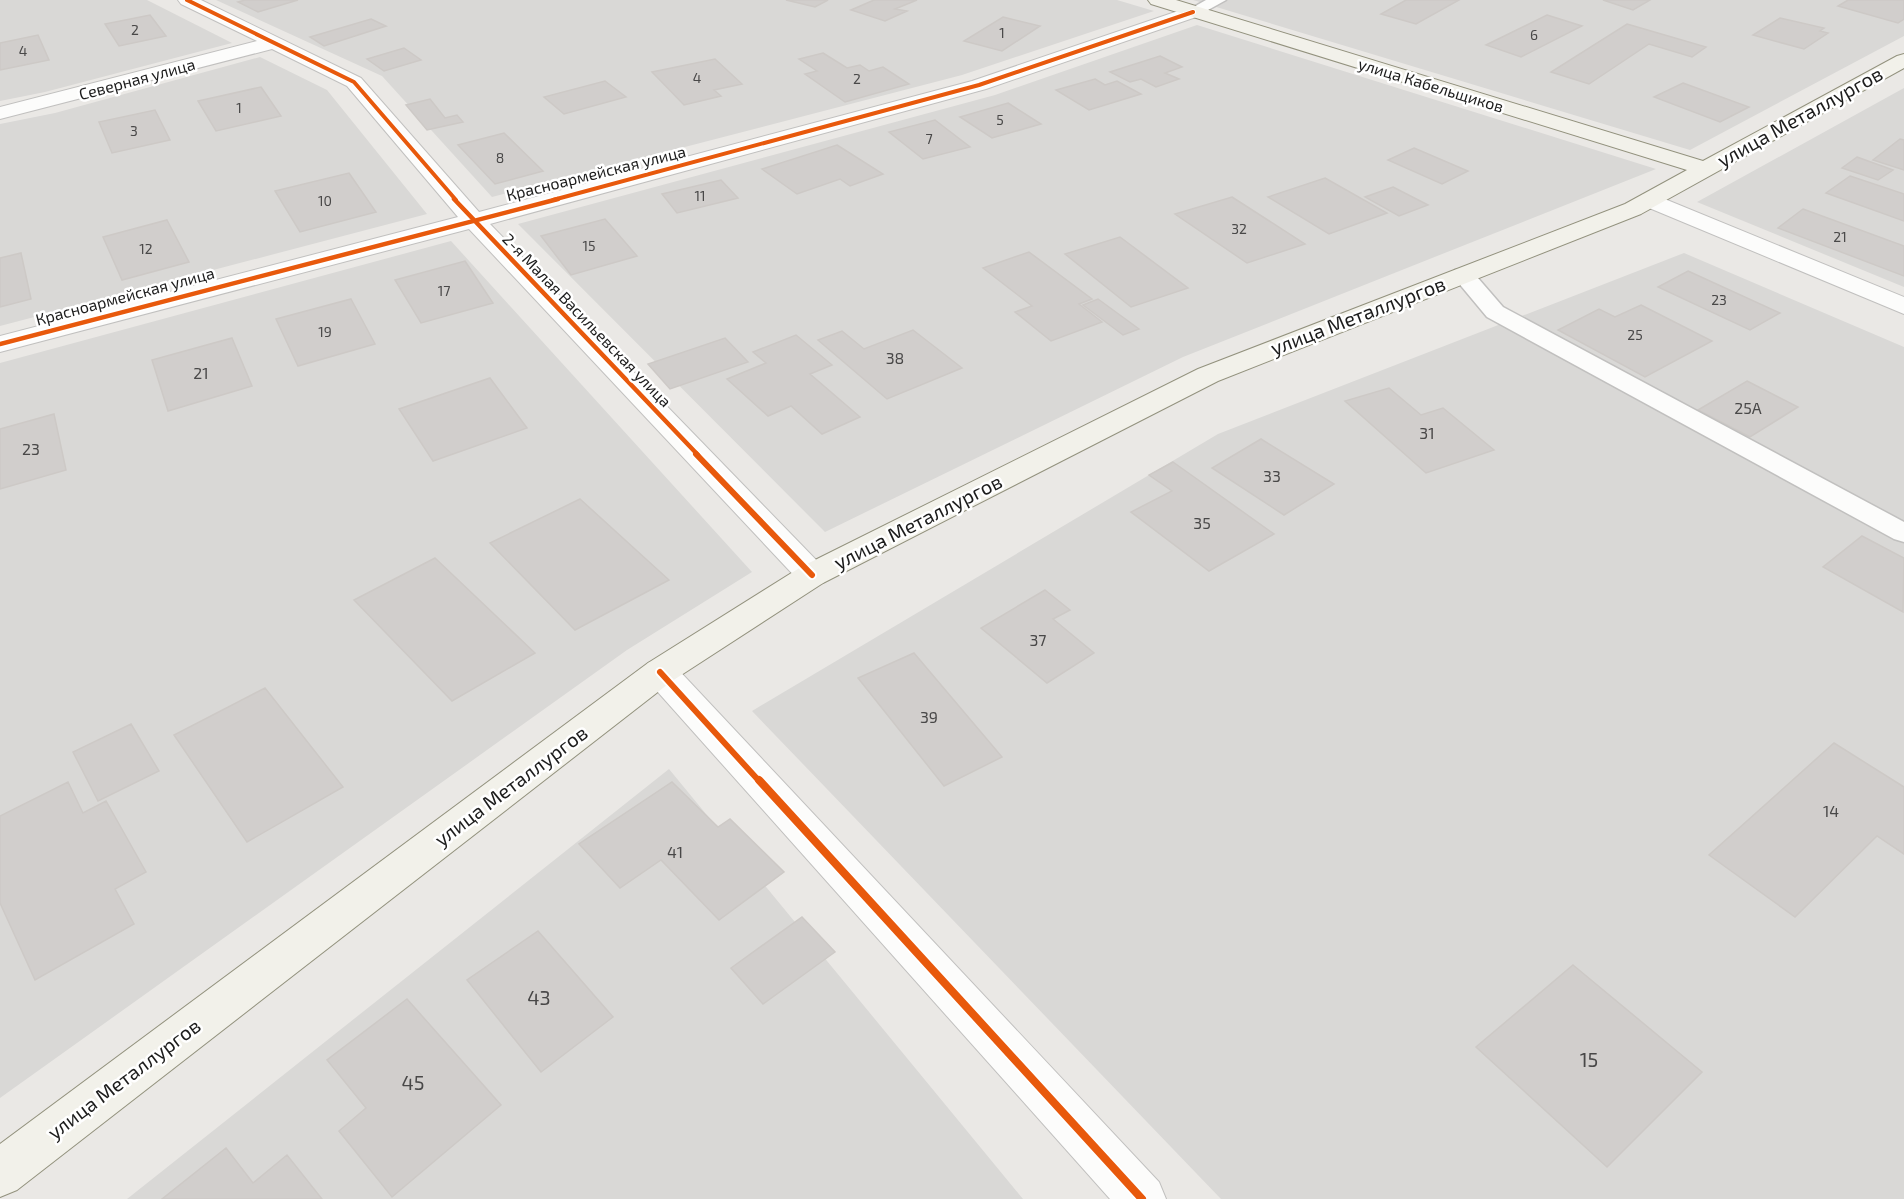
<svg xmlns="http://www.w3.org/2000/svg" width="1904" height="1199" font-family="'Exo 2',sans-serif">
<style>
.residential{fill:#d9d8d6}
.building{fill:#d1cecc;stroke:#cdc9c6;stroke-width:1.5}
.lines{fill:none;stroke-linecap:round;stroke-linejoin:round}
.lane-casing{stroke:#c1c0bf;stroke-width:3}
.street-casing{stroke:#c1c0bf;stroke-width:2}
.secondary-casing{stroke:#93927e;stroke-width:2}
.lane{fill:#fcfcfb;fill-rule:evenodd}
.street{fill:#fcfcfb;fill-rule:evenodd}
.secondary{fill:#f2f1ea;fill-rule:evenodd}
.cycleway-far3-casing{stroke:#fff;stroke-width:6}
.cycleway-far2-casing{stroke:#fff;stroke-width:8}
.cycleway-far1-casing{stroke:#fff;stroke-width:10}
.cycleway-casing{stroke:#fff;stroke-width:11}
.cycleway-far3{stroke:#e8590c;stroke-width:4}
.cycleway-far2{stroke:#e8590c;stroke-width:4.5}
.cycleway-far1{stroke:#e8590c;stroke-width:6}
.cycleway{stroke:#e8590c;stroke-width:8}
.labels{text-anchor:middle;stroke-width:5;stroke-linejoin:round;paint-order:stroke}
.far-number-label{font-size:14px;fill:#494848}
.far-street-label{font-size:16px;fill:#1c1c1c;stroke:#fff}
.number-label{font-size:16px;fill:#494848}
.street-label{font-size:20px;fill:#1c1c1c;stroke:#fff}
.near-number-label{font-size:20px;fill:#494848}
</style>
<rect width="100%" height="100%" fill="#eae8e5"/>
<path class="residential" d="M0,0H147L232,43L45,92L0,101Z
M216,0H1117L1154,11L962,75L492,197L382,76Z
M1193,0H1904V36L1690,150Z
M1197,25L1656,169L1183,357L825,532L518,224L995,95Z
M260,57L327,90L427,214L0,326V124L55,113Z
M1904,88V287L1697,202Z
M451,241L752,572L627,650L0,1098V363Z
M1684,253L1904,347V1199H1221L752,711L1218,434Z
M669,769L1023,1199H127Z"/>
<path class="building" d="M245,0H298L258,12L238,2Z
M786,0H828L815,7Z
M874,0H917L895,9L907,11L885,21L851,10Z
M1406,0H1459L1416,24L1381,14Z
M1603,0H1650L1633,10Z
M1848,0H1904V19L1898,23L1838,6Z
M150,15L166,36L119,46L105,24Z
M1547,15L1582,26L1521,57L1486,45Z
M1003,17L1040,26L1002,51L964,41Z
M1780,18L1824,28L1820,31L1828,33L1804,49L1753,35Z
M371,19L386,26L324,46L310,37Z
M1627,24L1706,47L1692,57L1649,44L1589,84L1551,72Z
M38,35L49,60L0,70V43Z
M404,48L421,60L384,71L367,59Z
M823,53L847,68L860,65L869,71L883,67L909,84L845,102L805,74L817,71L799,59Z
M1160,56L1182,67L1165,73L1179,79L1156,87L1141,79L1130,82L1110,72Z
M715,59L742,84L714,90L721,96L684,105L652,72Z
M1095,79L1105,85L1117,81L1141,94L1089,110L1056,90Z
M605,81L626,97L564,114L544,97Z
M1683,83L1749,107L1720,122L1654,97Z
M261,87L281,116L216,131L198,101Z
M430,99L445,118L457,115L463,122L427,130L406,105Z
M1008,103L1041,124L992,138L960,117Z
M155,110L170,140L112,153L99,122Z
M935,120L970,147L923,159L889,132Z
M504,133L543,171L495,184L458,145Z
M1900,139L1904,140V170L1873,160Z
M837,145L883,174L850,186L840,179L797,194L762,169Z
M1414,148L1468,171L1442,184L1388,160Z
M1857,157L1893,170L1878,180L1842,168Z
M349,173L376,212L300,232L275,191Z
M1850,176L1904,194V221L1826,193Z
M1325,178L1387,213L1329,234L1268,197Z
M721,180L738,198L677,213L662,194Z
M1393,187L1428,205L1399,216L1365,197Z
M1232,197L1305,244L1247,263L1175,214Z
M1803,209L1904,246V276L1778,228Z
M605,219L637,256L571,275L541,236Z
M167,220L189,262L122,280L103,237Z
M1120,237L1188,288L1131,307L1065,254Z
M1029,252L1092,299L1079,304L1102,322L1051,341L1015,312L1032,306L983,268Z
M21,253L31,299L0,307V258Z
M465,261L493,303L421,323L395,280Z
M1688,271L1780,313L1750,330L1658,287Z
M351,299L375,344L298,366L276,319Z
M1098,299L1139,329L1123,335L1083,305Z
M1641,305L1712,341L1645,377L1558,330L1599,309L1615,317Z
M913,330L962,368L887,399L818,340L842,331L864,349Z
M796,335L832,365L810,374L860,417L822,434L791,406L768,416L727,379L766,363L753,352Z
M232,338L252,386L168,411L152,360Z
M725,338L748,362L670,389L648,364Z
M490,378L527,428L433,461L399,409Z
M1747,381L1798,407L1750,437L1698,410Z
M1389,388L1421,415L1443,408L1494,450L1426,473L1345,401Z
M54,414L66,470L0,489V429Z
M1261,439L1334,484L1284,515L1212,468Z
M1173,462L1274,534L1209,571L1131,512L1172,491L1149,475Z
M580,499L669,580L575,630L490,543Z
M1862,536L1904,558L1903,612L1823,567Z
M435,558L535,653L452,701L354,600Z
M1045,590L1070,610L1053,619L1094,653L1047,683L981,628Z
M914,653L1002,757L944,786L858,678Z
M265,688L343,787L247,842L174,735Z
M131,724L159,771L98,801L73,752Z
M1834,743L1904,787V854L1877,836L1795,917L1709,855Z
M68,782L83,813L106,801L146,872L115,889L134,924L35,980L0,903V816Z
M672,782L718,827L730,819L784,872L719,920L661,860L620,888L579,844Z
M802,917L835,952L763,1004L731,968Z
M538,931L613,1017L541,1072L467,980Z
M1573,965L1702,1072L1607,1167L1476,1047Z
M407,999L501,1105L392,1197L339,1131L366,1108L327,1060Z
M226,1148L253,1183L287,1155L322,1199H162Z"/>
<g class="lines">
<g class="lane-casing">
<path id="lane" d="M1206,0H1226L1199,15H1187L1185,12Z
M1463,269L1471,270L1503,307L1904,522V542L1894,539L1487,317L1452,275L1455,270Z"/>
</g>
<g class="street-casing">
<path id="street" d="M178,0H201L361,78L479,212L972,81L1187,8L1193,7L1202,12L1199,16L986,89L490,224L823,567L828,575L823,583L812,586L801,583L469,229L0,352V336L458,217L347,86L272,49L0,119V107L257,41L181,4Z
M1650,193L1904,297V314L1642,205L1639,200L1642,195Z
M660,659L672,663L1159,1182L1166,1199H1110L648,681L643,672L648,663Z"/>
</g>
<g class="secondary-casing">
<path id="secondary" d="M1148,0H1176L1703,161L1897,56L1904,54V68L1641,214L1218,381L823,583L672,681L17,1190L0,1197V1144L648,663L801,567L1198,369L1625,204L1687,170L1151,4Z"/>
</g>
<use href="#lane" class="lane"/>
<use href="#street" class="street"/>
<use href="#secondary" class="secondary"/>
<g class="cycleway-far3-casing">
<path id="cycleway-far3" d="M187,0L354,82L456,200
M553,200L979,85L1193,12"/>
</g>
<g class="cycleway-far2-casing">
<path id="cycleway-far2" d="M454,199L698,455
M0,344L558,199"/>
</g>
<g class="cycleway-far1-casing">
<path id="cycleway-far1" d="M696,454L812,575
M660,672L760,782"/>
</g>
<g class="cycleway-casing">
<path id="cycleway" d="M759,780L1142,1199"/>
</g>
<use href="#cycleway-far3" class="cycleway-far3"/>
<use href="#cycleway-far2" class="cycleway-far2"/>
<use href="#cycleway-far1" class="cycleway-far1"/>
<use href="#cycleway" class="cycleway"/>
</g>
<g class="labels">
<g class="far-number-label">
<text x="135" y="35">2</text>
<text x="1002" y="38">1</text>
<text x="1534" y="40">6</text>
<text x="23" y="56">4</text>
<text x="697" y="83">4</text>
<text x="857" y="84">2</text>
<text x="239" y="113">1</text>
<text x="1000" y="125">5</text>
<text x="134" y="136">3</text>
<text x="929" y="144">7</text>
<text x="500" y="163">8</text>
<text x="700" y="201">11</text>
<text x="325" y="206">10</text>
<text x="1239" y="234">32</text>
<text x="1840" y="242">21</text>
<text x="589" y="251">15</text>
<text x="146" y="254">12</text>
<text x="444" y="296">17</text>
<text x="1719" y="305">23</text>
<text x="325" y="337">19</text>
<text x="1635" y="340">25</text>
</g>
<g class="far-street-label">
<text transform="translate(137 79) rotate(-15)" y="6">Северная улица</text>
<text transform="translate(1431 85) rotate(17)" y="6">улица Кабельщиков</text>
<text transform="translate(596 173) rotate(-14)" y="6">Красноармейская улица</text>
<text transform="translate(125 296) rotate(-15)" y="6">Красноармейская улица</text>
<text transform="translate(587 320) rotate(46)" y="6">2-я Малая Васильевская улица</text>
</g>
<g class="number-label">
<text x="895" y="364">38</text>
<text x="201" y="379">21</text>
<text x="1748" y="414">25А</text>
<text x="1427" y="439">31</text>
<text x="31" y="455">23</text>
<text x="1272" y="482">33</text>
<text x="1202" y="529">35</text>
<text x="1038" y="646">37</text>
<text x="929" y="723">39</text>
<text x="1831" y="817">14</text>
<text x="675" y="858">41</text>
</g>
<g class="street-label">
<text transform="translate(1800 117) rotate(-29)" y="7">улица Металлургов</text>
<text transform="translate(1358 316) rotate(-21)" y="7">улица Металлургов</text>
<text transform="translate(918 522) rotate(-27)" y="7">улица Металлургов</text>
<text transform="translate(511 786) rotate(-37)" y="7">улица Металлургов</text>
<text transform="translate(124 1079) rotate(-37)" y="7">улица Металлургов</text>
</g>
<g class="near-number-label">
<text x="539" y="1005">43</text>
<text x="1589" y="1067">15</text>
<text x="413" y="1090">45</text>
</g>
</g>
</svg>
